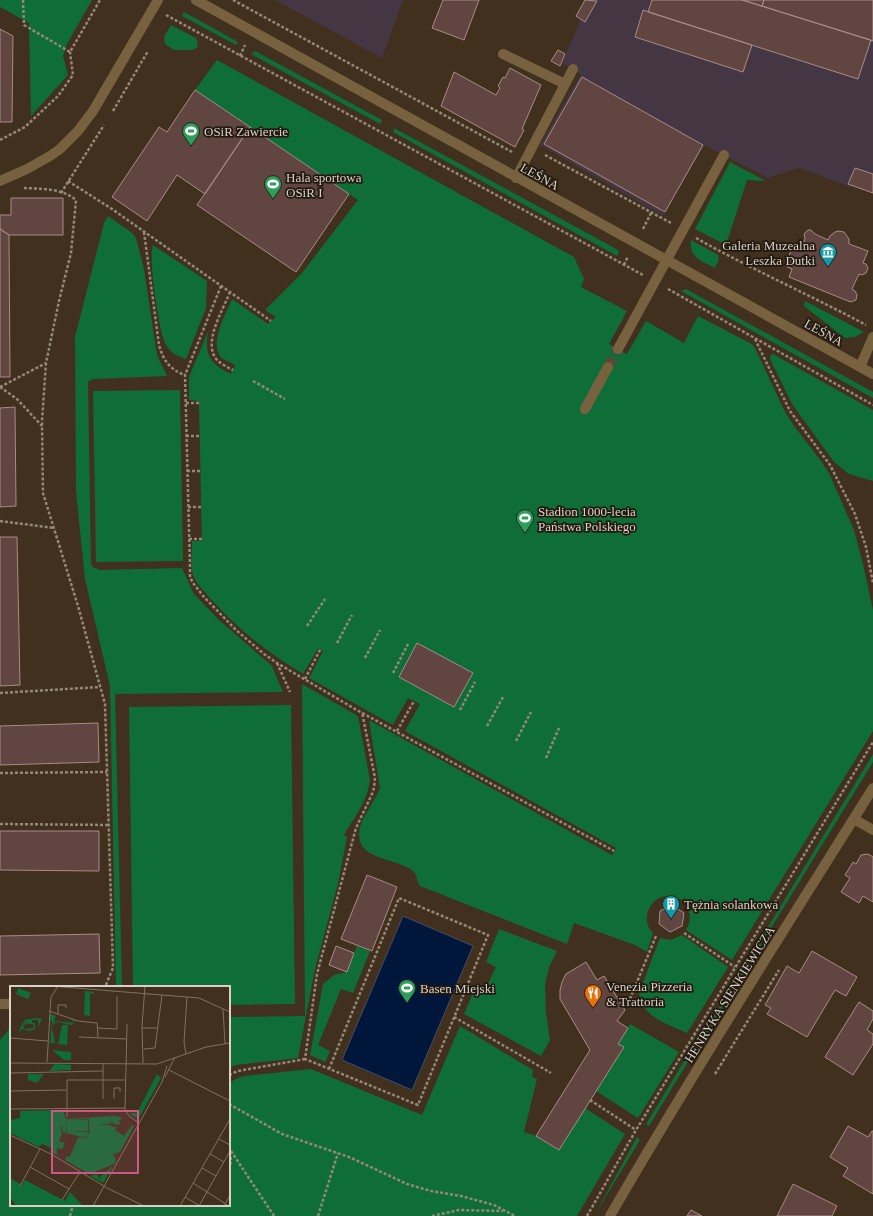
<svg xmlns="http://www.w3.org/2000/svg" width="873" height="1216" font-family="'Times New Roman',serif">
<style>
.industrial{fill:#453643}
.green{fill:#0f6e37}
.water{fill:#00173b;stroke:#424e64}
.building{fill:#604540;stroke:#aa8b86}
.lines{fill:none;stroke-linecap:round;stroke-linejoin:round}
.minor-tunnel{stroke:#584836;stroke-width:10;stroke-dasharray:10 5;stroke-linecap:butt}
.path{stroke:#958879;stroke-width:2.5;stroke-dasharray:3 2;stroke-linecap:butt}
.minor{stroke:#78613e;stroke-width:10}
.labels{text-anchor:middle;stroke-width:3.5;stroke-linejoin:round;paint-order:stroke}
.poi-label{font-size:13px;fill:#dbd0c5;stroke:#211a11;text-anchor:start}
.street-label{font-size:13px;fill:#dbd0c5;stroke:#211a11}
.inset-road{fill:none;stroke:#7f7060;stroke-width:1}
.view{fill:#cb5880;fill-opacity:0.15;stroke:#cb5880;stroke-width:2}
.inset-edge{fill:none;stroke:#dbd0c5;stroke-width:2}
</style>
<rect width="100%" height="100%" fill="#41301d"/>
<path class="industrial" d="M275,0H403L382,58Z
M589,0H873V174L858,169L851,187L799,168L768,178L704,145L663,216L540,145L581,74L562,63Z"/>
<path class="green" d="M0,0H92L67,44L63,56L68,75L31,116L29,23L0,7Z
M184,12L238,42L236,45L182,16Z
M171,25L196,38L198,43L197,48L192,50H174L165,44L164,37Z
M255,51L382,120L380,124L251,54Z
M217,60L574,257L584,279L581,287L627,311L609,344L627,354L646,321L684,343L698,316L748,342L753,345L756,350L784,410L794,426L818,457L829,473L854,530L863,564L873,610V731L732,960L686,930C690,924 691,916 688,909L692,906L685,898L682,900C677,898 673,896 667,896C649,897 640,921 653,933L647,952L635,945L574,923L567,944L420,886C417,882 417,875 414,872C397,856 352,862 360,827C363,816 375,800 380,788L369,720L612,855L616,848L405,731L420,704L408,698L393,725L309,678L323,651L318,649L303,674C268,653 236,628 209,597C203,590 196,583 193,575C190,565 192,552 192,541H202L199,405V401L189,400V377L209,329C203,352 209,364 231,374L235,365C231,363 227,361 223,359C207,346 226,314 232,299L268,324L276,317L265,310L302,273L358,200L195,90Z
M394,128L611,246L619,251L617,256L393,132Z
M730,162L766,181L747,180L726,245L695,229Z
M108,216L131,232L136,238L144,269L157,355L167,376L95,379L90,380L88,382L91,564L93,567L100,570L182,568L194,594L219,620L272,666L283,692L115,694L122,987H116L110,686L85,579L76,491L75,337L104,223Z
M691,240L718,255L719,259L715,268C701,261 689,258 691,240Z
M153,245L207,281L206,308L186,359C177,356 171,353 166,345C159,334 148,256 153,245Z
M686,289L873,392V398L681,291Z
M805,301L864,332L855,337L845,338L804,306Z
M773,354L873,410V481L849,474L834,462L792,404L770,359V356Z
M180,390L183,561L96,562L93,391Z
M302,684L358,716L370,780C368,800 354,818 344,835L347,837L338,884L315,969L298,1058L236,1065L229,1068V1017L305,1016Z
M291,705L295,1004L229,1005V987H133L129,707Z
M873,754V762L701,1042H698Z
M499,929L557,951L549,967L545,985L546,1013L550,1040L541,1056L464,1014L476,986L485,990L496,967L486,962Z
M682,935L728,967L687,1033C667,1024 642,1017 639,993L660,938L671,940Z
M357,946L370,951L353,993L341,989L318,1045L330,1051L325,1062L310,1055L323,984L334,975L347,972Z
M630,1024L679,1052L638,1118L596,1091L623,1047L618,1044Z
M460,1026L533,1070L532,1077L537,1079L524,1132L536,1136L559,1150L585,1108L625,1134L577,1216H0V1040L9,1029H11V1205H229V1085C233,1079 239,1077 245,1076L311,1069L422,1115Z
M689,1053L692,1055L649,1126L646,1124Z
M637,1137L640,1140L594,1216Z"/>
<path class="water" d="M403,916L473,946L412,1090L342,1060Z"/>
<path class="building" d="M443,0H479L464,40L432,28Z
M585,0L597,1L585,22L576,16Z
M652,0H742L871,40L858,79L648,12Z
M742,0H764L762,6Z
M764,0H873V41L762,6Z
M643,10L752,45L743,72L635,37Z
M0,29L13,36L12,122H0Z
M558,50L565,54L560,66L551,61Z
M510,68L541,85L522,129L524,130L515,147L441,106L454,72L496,95L500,88L498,86L503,77L505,78Z
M582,77L703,145L665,212L544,144Z
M195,90L250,127L205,194L177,175L147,221L112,197L159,127L167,132Z
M250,127L349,194L296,272L197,205Z
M855,168L873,174V193L848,184Z
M11,198H63V235H9L0,229V215H11Z
M0,229L9,235L10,377H0Z
M808,230H811L815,234L828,240L830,236L835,232L838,231L844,232L849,239V244L868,251L863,263L866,264L868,268L866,273L862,275L859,274L852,289L855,291L857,295L856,300L851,302L848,301L789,277L792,269L785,266L794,243L802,246L805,239L804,234Z
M15,407L16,506L0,507V408Z
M0,537H17L20,685L0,686Z
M417,643L473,673L454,707L399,677Z
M98,723L99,762L0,765V726Z
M0,831H99V871L0,870Z
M868,854L873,857V902L863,896L859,903L841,892L850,878L845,875L853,862L856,864L861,855Z
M367,875L397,887L372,951L341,939Z
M672,905L684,913L682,926L670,932L659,924L660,911Z
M99,934L100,973L0,975V936Z
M336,946L354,953L347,972L329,965Z
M812,951L857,977L846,996L835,990L807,1037L767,1014L771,1008L765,1005L787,966L799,973Z
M586,962L597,980L604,976L625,1010L617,1021L628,1028L618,1044L624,1047L559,1150L536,1136L590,1050L560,999V990L562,982L566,974Z
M859,1002L873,1011V1019L867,1030L873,1034V1044L853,1075L825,1057Z
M848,1126L868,1137L872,1131H873V1194L843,1176L848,1168L830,1157Z
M793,1184L837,1206L832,1216H777Z
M691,1210L702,1216H687Z"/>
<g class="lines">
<path class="minor-tunnel" d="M608,367L618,349"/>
<path class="path" d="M23,0L24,25L70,52L100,0
M233,0L512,152
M166,15L643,275
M240,56L245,45
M113,111L148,51
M0,140L25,127L58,96L73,75L70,52
M545,155L671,223
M68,181L112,209L271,321
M24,188C41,189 62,188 76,200L71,253L59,301L46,363L42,421L43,493L78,606L105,704L113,968L105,987
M61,193L104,125
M643,229L651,213
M144,232L159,345C163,360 170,370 185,375
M696,238C751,269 810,295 866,325
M624,265L628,256
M221,286L185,375L190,568V577L193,583L204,597L236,630L264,654L277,663L355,709L614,851
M668,289L873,405
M230,292C223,310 202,343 217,360C221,364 227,367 233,370
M755,339L790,411L830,465L855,514L866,547L873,583
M253,381L285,399
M0,387L17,399L42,426
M0,387L46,363
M186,403H199
M186,436H200
M187,471H200
M188,507H201
M0,521L54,528
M189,539H202
M307,626L325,599
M337,643L352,615
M365,658L380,630
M277,663L290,692
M393,673L408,644
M305,679L320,650
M0,693L100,687
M460,710L475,682
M487,726L503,697
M397,731L414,701
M516,741L531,712
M546,758L559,728
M0,773L107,772
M0,824L109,825
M684,933L735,967
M630,999L656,936
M454,1017L551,1073
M329,1069L399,898L488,935L418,1105L305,1059L317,974L353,839L356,828L372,794L374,788L375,778L362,712
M715,1074L779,970
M229,1075L238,1071L305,1059
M590,1100L636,1130
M229,1104L282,1134L349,1157L407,1184L431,1191L461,1196L494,1205L515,1216
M229,1147L231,1160L229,1170
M231,1151L274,1216
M70,1216L73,1205
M318,1216L338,1153
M432,1216L459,1210L503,1211
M587,1216L636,1130L873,742"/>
<path class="minor" d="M196,0L873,374
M503,54L565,84
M516,178L573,69
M0,181L27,169L50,156L60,149L78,131L93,111L158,0
M618,349L724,155
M860,367L873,337
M585,409L608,367
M854,819L873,830
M0,1004H11
M610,1216C694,1071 784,930 873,788"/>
</g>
<defs>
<g id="stadium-pin" transform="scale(0.9)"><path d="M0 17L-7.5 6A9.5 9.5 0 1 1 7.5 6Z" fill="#2e9e5b" stroke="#211a11"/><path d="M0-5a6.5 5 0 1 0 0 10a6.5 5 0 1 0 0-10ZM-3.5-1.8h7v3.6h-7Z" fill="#fff"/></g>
<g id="museum-pin" transform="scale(0.9)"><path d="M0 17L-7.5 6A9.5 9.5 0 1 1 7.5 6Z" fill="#0f9aa8" stroke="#211a11"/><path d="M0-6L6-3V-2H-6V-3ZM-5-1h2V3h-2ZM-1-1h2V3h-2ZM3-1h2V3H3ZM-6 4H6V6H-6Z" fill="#fff"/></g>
<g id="building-pin" transform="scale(0.9)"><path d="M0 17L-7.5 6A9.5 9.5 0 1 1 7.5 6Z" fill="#0f9aa8" stroke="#211a11"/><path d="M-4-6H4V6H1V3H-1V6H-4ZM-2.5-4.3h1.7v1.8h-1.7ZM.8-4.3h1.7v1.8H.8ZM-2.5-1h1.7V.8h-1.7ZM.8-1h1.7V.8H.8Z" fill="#fff"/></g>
<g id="restaurant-pin" transform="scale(0.9)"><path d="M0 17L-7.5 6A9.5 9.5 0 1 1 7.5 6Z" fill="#e8710a" stroke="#211a11"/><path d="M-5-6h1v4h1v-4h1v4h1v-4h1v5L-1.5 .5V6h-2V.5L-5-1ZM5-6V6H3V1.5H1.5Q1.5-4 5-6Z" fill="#fff"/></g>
</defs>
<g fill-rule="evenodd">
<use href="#stadium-pin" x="191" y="131"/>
<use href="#stadium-pin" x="273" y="184"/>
<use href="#museum-pin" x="828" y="252"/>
<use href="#stadium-pin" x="525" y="518"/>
<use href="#building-pin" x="671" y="904"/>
<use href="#stadium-pin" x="407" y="988"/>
<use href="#restaurant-pin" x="593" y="993"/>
</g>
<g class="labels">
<g class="poi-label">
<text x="204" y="136">OSiR Zawiercie</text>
<text x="286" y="182">Hala sportowa<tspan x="286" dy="15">OSiR I</tspan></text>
<text x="815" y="250" text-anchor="end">Galeria Muzealna<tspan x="815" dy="15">Leszka Dutki</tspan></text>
<text x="538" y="516">Stadion 1000-lecia<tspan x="538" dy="15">Państwa Polskiego</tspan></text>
<text x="684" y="909">Tężnia solankowa</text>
<text x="606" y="991">Venezia Pizzeria<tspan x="606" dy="15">&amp; Trattoria</tspan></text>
<text x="420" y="993">Basen Miejski</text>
</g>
<g class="street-label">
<text transform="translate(540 176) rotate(29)" y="5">LEŚNA</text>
<text transform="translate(824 332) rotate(29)" y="5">LEŚNA</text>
<text transform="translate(729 994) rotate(-58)" y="5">HENRYKA SIENKIEWICZA</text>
</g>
</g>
<g transform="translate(10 986)">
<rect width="220" height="220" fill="#41301d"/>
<path d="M8,2L21,7L18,13L6,8ZM75,5L84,6V8L80,7V30L74,29ZM40,28L46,30L44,35L64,37L62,33L65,34L64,37L61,39L43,35L48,38L43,37L42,42L45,57H40L42,35L40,34ZM27,32L32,33L29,40L28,34H22V37H25V43L20,45L12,43L8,46L14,35L17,38L13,39L14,43L24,42L23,38H18L14,34ZM52,39H58L57,59L48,58ZM42,64L61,66V74H54ZM45,78L61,79V84L39,85ZM18,88H34L27,97L18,94ZM147,88L151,92L129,132L123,130L120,127H127ZM0,124L1,134L10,132V125L53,124L56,133L104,130L113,132L108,135L111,136L108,139L103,138L105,136L101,137V131L100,138H87L105,140H103L102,141H107L105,144L114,150L122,139L124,140L110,166L103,168L106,174L104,178L79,188L55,174L57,170L60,171L68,151L72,152L77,151L81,144L79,145V133L56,134V146H79L77,150L72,151L53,146L52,141L50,140L52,147L49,155L55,157L52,163L47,162V169L41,166V162L32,158L29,161L0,147ZM56,134H78V145L57,146ZM103,180L93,197L80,190L87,188L91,195L90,191ZM0,192L12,199L15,194L55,215L60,206L73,220H6L0,211Z" fill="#0f6e37"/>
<path class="inset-road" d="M41,0L189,12L220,26M213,23L215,58M39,25L68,35L87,37L88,52M48,28V19H56V22M117,38L115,124L119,130L129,137M87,42L107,43V10M132,42H147M69,51L116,53M0,52L38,55M134,63L145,62L152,9M176,68L174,56L177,11M37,76L41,11L48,0M0,77L147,78L196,61L220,57M133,77L132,39L135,0M159,84L220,115M0,87L93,85M155,91L165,71M0,105L56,104M93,113V77M104,113V102H110V106M0,123L115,122M57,131V94H115M0,149L41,168L97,202L134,220M209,153L220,159M200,168L214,176M20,181L59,203M192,182L206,190M183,197L219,220M10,200L30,163M175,211L190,220M52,214L70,186M83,220L152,96L157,80M170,220L220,133M189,220L220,165M214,220L220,209"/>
<path class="view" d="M42,125H128V187H42Z"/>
<rect width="220" height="220" class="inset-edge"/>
</g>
</svg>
